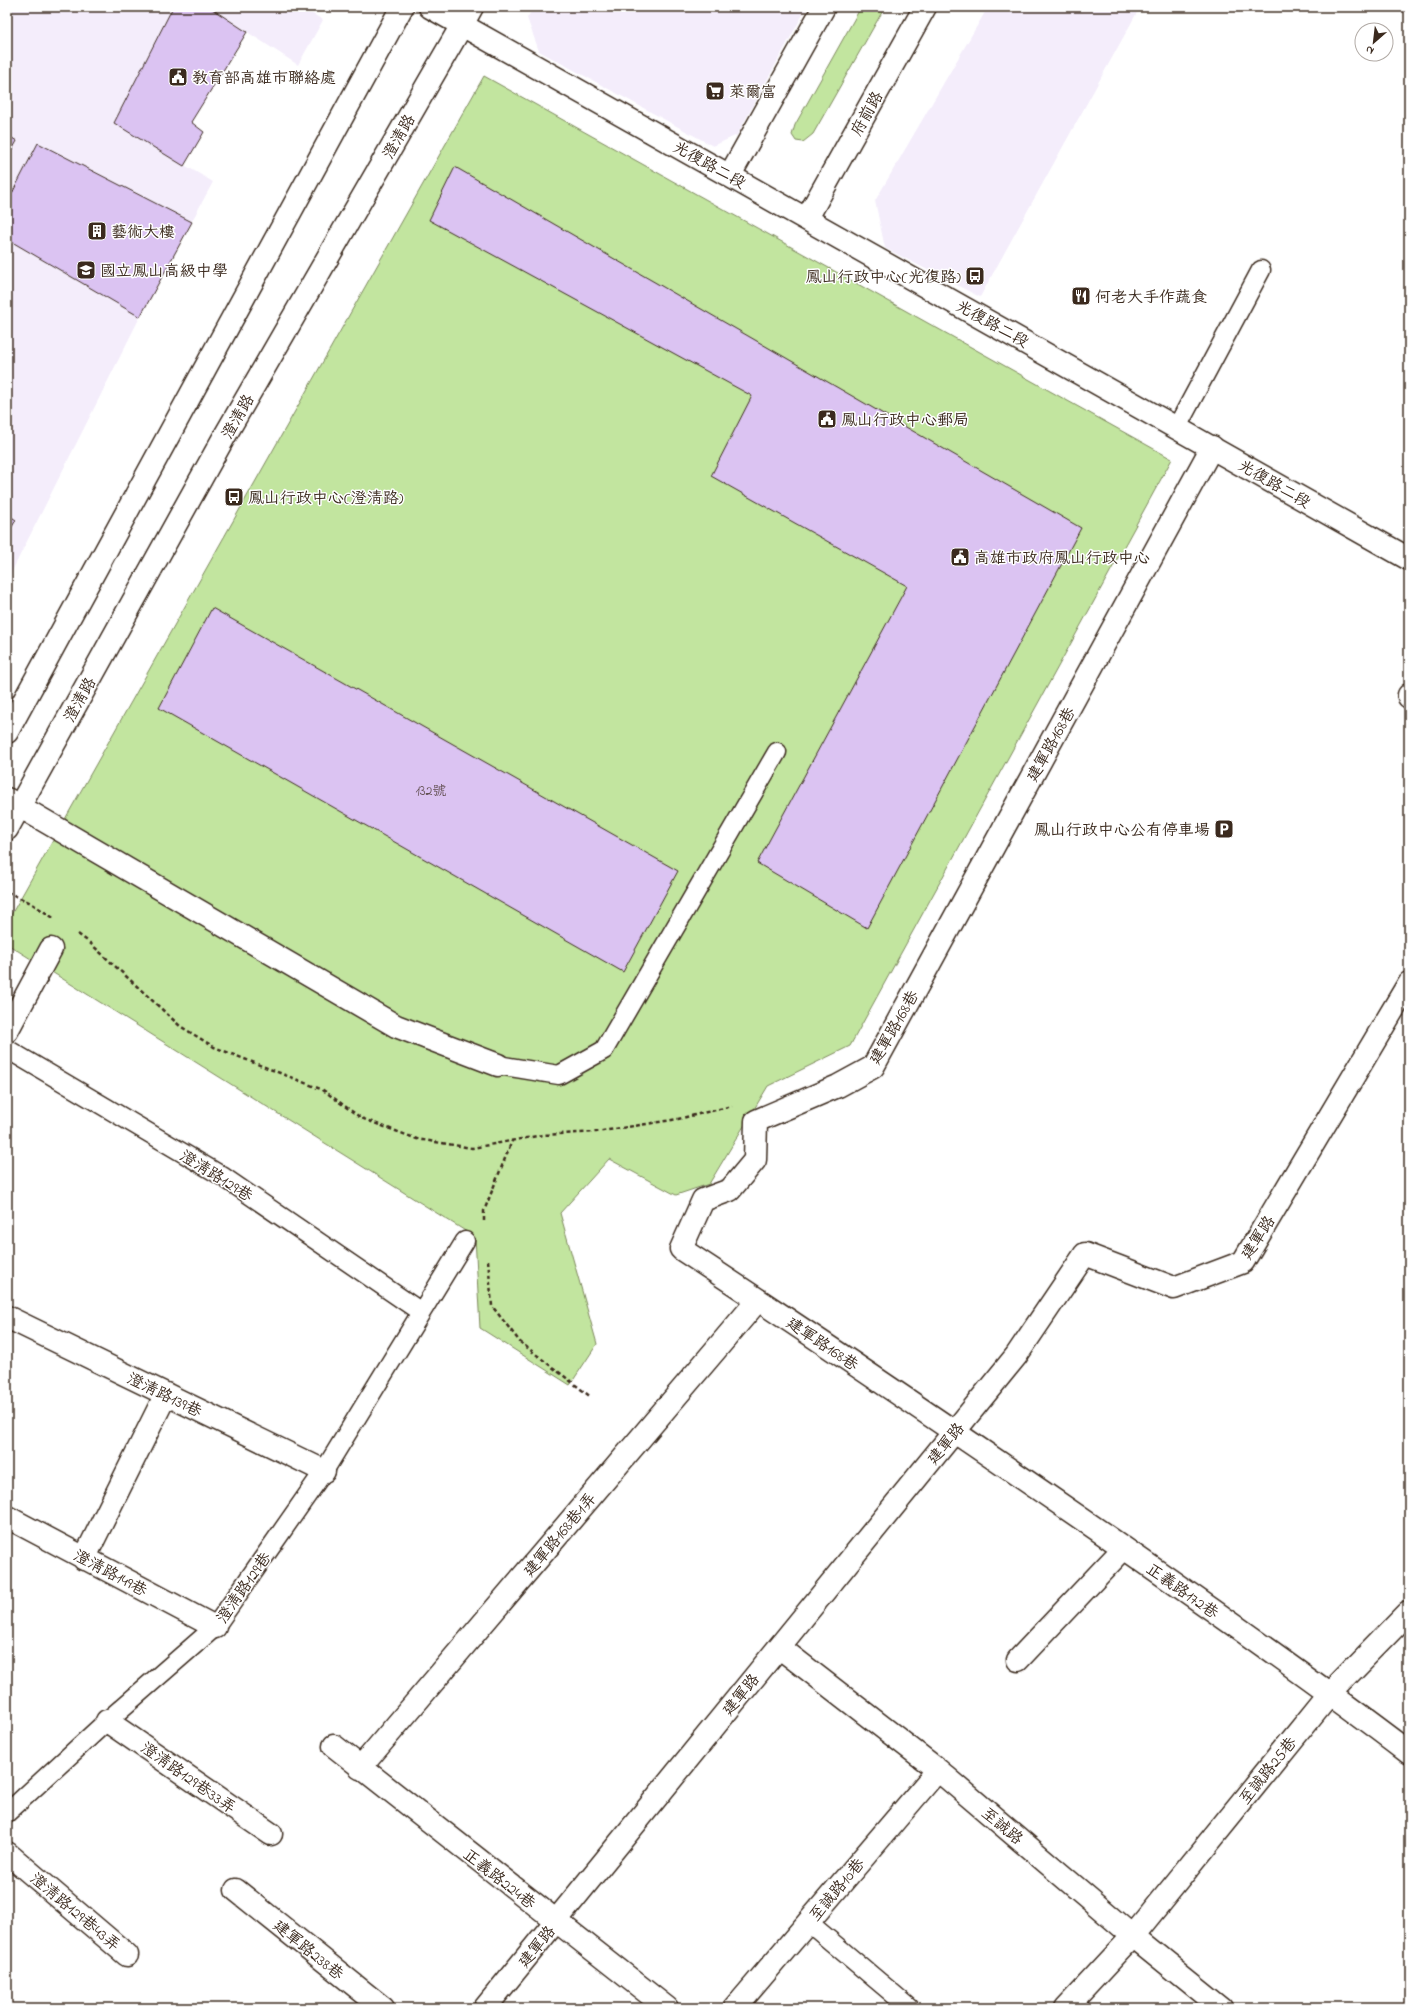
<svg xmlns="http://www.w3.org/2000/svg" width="1416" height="2015" font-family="'Indie Flower','LXGW WenKai TC',sans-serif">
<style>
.built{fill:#f4edfb}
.green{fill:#c2e59f;stroke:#7e885e}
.building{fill:#dbc3f2;stroke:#3b2a1e}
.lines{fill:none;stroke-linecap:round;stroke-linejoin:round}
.service-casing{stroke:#3b2a1e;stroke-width:21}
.minor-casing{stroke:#3b2a1e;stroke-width:25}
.tertiary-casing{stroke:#3b2a1e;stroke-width:25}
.secondary-casing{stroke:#3b2a1e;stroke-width:25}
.path{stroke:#3b2a1e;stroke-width:2.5;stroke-dasharray:4 3;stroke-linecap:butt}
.service{stroke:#fff;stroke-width:18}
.minor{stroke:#fff;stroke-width:22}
.tertiary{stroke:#fff;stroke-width:22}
.secondary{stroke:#fff;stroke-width:22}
.labels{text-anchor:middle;stroke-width:3;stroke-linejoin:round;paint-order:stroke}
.number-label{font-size:14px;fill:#635053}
.poi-label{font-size:16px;fill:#3b2a1e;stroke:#fff;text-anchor:start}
.street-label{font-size:16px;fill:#3b2a1e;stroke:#fff}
</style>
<rect width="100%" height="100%" fill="#fff"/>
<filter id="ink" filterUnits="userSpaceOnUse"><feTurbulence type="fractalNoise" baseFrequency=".025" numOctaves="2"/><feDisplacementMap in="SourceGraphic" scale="8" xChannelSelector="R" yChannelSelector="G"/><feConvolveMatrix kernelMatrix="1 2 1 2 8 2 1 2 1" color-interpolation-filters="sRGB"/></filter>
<g filter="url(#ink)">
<path class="built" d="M7,7H173L114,123L213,182L140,317L7,581Z
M209,7H301L323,20L298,65Z
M534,7H807L737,135L713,146L539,51L527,18Z
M988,7H1140L980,297L885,248L875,201Z"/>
<path class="green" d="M861,7H885L813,134L803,142L796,141L792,135L795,125Z
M484,76L1172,459L850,1046L768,1086L709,1184L676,1195L609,1159L560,1213L597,1344L570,1385L480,1328L475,1237L7,944V922Z"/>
<path class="building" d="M173,7H209L247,32L191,122L204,132L184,166L114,123Z
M7,135L17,141L7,159Z
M38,143L192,222L140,317L7,239V203Z
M455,167L1081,528L867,928L757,863L907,586L711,476L752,396L429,220Z
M7,514L16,520L7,535Z
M212,608L678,871L623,972L159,708Z"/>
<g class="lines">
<g class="service-casing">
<path id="service" d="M1177,427L1261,270
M7,1049L222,1176L421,1312
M498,1065L559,1075L604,1050L777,752
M7,1813L107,1721L215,1627L324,1471L465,1241
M808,1922L910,2008"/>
</g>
<g class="minor-casing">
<path id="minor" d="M730,175L824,7
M807,218L925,7
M1212,447L873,1067L838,1086L756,1121L755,1160L730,1190L703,1200L681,1249C814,1336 945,1425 1076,1515C1188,1592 1300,1670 1409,1753
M1409,695V697
M7,799L396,1026L498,1065
M7,1031L51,949
M7,1317L324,1471
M7,1517L215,1627
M84,1559L166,1394
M779,1647L938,1770L1133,1936L1222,2008
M1018,1660L1124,1548
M107,1721L271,1834
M334,1746L667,2008
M360,1768L758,1300
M7,1853L127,1955
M236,1890L383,2008
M485,2008L1016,1356L1085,1254L1174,1288L1243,1262L1409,983
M735,2008L938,1770
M1066,2008L1133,1936L1330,1693L1409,1612"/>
</g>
<g class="tertiary-casing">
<path id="tertiary" d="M430,7L1409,559
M462,25L472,7"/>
</g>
<g class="secondary-casing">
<path id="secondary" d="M7,732L402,7
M7,829L223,439L462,25"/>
</g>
<path class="path" d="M7,892L31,903L55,919
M78,934L90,943L180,1026L214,1047L323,1090L361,1118L417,1139L472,1148L543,1135L596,1132L678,1119L732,1106
M484,1221V1211L512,1141
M488,1260L492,1306L520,1342L591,1397"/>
<use href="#service" class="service"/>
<use href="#minor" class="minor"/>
<use href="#tertiary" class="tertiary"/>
<use href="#secondary" class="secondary"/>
</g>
</g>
<defs>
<g id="civic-square" transform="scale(1)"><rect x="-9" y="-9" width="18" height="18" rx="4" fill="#3b2a1e" stroke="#fff"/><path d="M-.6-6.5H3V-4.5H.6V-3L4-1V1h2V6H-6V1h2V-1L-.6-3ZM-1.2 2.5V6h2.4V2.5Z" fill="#fff"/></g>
<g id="supermarket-square" transform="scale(1)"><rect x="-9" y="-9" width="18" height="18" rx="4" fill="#3b2a1e" stroke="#fff"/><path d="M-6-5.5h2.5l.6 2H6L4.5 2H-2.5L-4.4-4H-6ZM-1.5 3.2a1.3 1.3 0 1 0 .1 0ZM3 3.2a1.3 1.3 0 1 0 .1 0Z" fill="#fff"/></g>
<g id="building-square" transform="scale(1)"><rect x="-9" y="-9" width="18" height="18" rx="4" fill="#3b2a1e" stroke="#fff"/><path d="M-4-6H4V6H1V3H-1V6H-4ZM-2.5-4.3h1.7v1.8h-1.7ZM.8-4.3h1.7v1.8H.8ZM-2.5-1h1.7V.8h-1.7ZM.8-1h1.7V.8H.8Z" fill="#fff"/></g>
<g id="school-square" transform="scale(1)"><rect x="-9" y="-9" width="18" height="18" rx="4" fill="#3b2a1e" stroke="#fff"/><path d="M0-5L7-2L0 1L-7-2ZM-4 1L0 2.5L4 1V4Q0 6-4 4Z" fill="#fff"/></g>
<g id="bus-square" transform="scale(1)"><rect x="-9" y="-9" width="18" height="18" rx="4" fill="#3b2a1e" stroke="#fff"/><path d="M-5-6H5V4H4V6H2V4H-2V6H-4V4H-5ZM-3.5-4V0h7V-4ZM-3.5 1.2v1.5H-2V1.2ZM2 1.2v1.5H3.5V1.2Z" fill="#fff"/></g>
<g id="restaurant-square" transform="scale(1)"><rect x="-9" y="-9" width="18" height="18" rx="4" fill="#3b2a1e" stroke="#fff"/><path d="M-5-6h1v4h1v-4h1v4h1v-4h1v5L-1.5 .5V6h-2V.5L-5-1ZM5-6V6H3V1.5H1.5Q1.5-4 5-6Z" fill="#fff"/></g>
<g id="parking-square" transform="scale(1)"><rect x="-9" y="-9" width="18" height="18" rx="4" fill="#3b2a1e" stroke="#fff"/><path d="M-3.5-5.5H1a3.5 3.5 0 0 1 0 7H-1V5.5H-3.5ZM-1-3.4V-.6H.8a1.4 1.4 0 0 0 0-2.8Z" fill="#fff"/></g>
</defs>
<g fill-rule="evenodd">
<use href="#civic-square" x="178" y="77"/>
<use href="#supermarket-square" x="715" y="91"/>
<use href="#building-square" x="97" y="231"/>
<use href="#school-square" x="86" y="270"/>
<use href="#bus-square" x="975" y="276"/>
<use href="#restaurant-square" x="1081" y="296"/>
<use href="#civic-square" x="827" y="419"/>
<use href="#bus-square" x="234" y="497"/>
<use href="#civic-square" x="960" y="557"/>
<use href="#parking-square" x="1224" y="829"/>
</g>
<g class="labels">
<g class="number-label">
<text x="431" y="795">132號</text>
</g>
<g class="poi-label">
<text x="192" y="83">教育部高雄市聯絡處</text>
<text x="729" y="97">萊爾富</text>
<text x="111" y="237">藝術大樓</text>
<text x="100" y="276">國立鳳山高級中學</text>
<text x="961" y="282" text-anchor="end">鳳山行政中心(光復路)</text>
<text x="1095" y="302">何老大手作蔬食</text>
<text x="841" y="425">鳳山行政中心郵局</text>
<text x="248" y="503">鳳山行政中心(澄清路)</text>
<text x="974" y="563">高雄市政府鳳山行政中心</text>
<text x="1210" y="835" text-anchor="end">鳳山行政中心公有停車場</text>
</g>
<g class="street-label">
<text transform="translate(866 113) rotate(-61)" y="6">府前路</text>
<text transform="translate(398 136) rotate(-60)" y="6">澄清路</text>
<text transform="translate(710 164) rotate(29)" y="6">光復路二段</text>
<text transform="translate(993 323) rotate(29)" y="6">光復路二段</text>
<text transform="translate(237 416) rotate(-60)" y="6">澄清路</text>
<text transform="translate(1275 483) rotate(30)" y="6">光復路二段</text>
<text transform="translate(79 699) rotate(-61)" y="6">澄清路</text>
<text transform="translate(1050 744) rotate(-61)" y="6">建軍路168巷</text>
<text transform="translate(893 1027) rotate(-60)" y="6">建軍路168巷</text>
<text transform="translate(217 1175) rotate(32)" y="6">澄清路129巷</text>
<text transform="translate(1257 1237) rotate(-57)" y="6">建軍路</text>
<text transform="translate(823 1343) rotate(34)" y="6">建軍路168巷</text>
<text transform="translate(165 1394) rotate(26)" y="6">澄清路139巷</text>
<text transform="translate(945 1443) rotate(-51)" y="6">建軍路</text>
<text transform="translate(559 1534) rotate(-50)" y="6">建軍路168巷1弄</text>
<text transform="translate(111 1572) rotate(28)" y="6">澄清路149巷</text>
<text transform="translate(243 1587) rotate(-55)" y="6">澄清路129巷</text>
<text transform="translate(1183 1590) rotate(35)" y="6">正義路172巷</text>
<text transform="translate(740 1694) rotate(-51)" y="6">建軍路</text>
<text transform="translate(1267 1770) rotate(-51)" y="6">至誠路25巷</text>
<text transform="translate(189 1777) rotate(35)" y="6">澄清路129巷33弄</text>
<text transform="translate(1003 1825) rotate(40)" y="6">至誠路</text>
<text transform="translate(500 1878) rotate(38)" y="6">正義路224巷</text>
<text transform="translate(836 1889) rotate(-50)" y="6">至誠路10巷</text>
<text transform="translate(76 1911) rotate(40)" y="6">澄清路129巷43弄</text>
<text transform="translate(536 1946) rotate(-51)" y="6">建軍路</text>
<text transform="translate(309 1949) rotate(39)" y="6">建軍路238巷</text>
</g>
</g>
<rect width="1416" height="2015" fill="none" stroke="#fff" stroke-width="24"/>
<rect x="12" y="12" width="1392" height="1991" fill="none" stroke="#3b2a1e" stroke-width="1.5" filter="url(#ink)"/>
<g transform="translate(1374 42) rotate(208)"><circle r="19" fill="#ffffff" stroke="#b1aaa5"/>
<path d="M0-3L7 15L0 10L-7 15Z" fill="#3b2a1e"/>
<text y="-6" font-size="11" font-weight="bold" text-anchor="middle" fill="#3b2a1e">N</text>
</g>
</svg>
